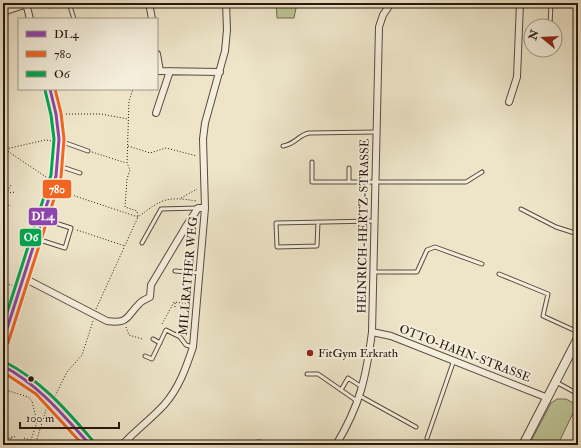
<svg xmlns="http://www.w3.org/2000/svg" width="581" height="448" font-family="'IM FELL Double Pica',serif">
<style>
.green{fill:#bcc394;stroke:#726d52}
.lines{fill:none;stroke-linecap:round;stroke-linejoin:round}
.service-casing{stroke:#594a3e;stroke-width:5}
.minor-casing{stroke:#594a3e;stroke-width:8}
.tertiary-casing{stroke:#594a3e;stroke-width:10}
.path{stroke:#27170f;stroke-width:1;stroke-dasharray:1 2;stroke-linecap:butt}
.service{stroke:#f4eedc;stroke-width:3}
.minor{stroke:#f4eedc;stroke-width:6}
.tertiary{stroke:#f4eedc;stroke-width:8}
.bus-1-casing{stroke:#f4eedc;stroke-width:6}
.bus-2-casing{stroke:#f4eedc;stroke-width:6}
.bus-3-casing{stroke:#f4eedc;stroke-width:6}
.bus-1{stroke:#8e44ad;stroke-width:3}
.bus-2{stroke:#f26522;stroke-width:3}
.bus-3{stroke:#00a651;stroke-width:3}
.poi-dot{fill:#8f2418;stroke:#f4eedc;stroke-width:1.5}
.bus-dot{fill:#27170f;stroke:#f4eedc;stroke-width:1.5}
.labels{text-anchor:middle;stroke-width:4;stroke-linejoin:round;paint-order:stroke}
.street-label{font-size:12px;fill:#27170f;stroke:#f4eedc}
.poi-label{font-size:12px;fill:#27170f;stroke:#f4eedc;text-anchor:start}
.line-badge{stroke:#f4eedc;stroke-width:1.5}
.badge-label{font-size:11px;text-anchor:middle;font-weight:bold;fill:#fff}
</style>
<rect width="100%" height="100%" fill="#eee5c9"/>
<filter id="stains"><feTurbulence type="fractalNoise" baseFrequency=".005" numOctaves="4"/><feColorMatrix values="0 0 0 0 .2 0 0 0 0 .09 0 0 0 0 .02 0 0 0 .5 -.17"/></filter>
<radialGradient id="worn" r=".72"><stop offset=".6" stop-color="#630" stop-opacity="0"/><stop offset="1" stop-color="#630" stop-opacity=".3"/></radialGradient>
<path class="green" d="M276,3H297L294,18H277Z
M557,399H566L577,405L559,442L560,444L529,445L551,403Z"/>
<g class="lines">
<g class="service-casing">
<path id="service" d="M49,3L50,6
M69,3L74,19
M550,26L551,3
M60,141L88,151
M283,146C296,144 298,135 309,133L376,132
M312,162V182H466L482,172
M59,166L80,173
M349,168V182
M521,209L556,227L578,234
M318,222L317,246L277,247L276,223L374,221
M37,239L65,248L71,228L43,219
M142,243L161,209L197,208
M175,271L200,273
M373,272H417L427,250L435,247L482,264
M499,274L548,294L543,316L578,332
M153,339L160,343
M145,356L152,359L166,330L180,337L186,345L193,347
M307,374H318L357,401
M556,382L578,394
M341,390L348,378L362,387
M360,396L416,427
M54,414L59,410
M427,438L454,360
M252,445C258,440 261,442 267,445"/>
</g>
<g class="minor-casing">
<path id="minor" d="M26,3L30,19
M149,3L152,19
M3,12L30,3
M157,54L160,71
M157,71L220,72
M509,102L517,77L520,3
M156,113L170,71
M24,278L107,321C129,324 126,317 139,304C141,301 146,299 150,297L151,285L185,228L198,208H205
M372,332L391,336L548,398
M3,341L53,189C63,155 60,123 50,89
M3,366C40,383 63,415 90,445
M122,445C135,431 151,419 164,405C179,388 186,368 193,347L205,208L203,139L205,123L225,51L227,30L226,3
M336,445C360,405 366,378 372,332L379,27L383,15L391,3"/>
</g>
<g class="tertiary-casing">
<path id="tertiary" d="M523,445L578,338"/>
</g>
<path class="path" d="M63,114H101L128,119
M128,146L150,153L166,148L197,156
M3,148L49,179
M6,149L45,140L53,141
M92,152L126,163
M11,185L7,193L16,192
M60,191L138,217C162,199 166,196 196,201
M3,192L7,193L3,207
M181,198L197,189
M5,204L11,206
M77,230L125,246
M3,283L14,286
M3,301L9,303
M175,303V309
M96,309L138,217L137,211L125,207L127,179L130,170L127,163L129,101L133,89
M162,324L174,302L191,304
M126,327L129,335L142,339
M3,389L28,397L32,401L37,422L31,440
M55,396L67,372L82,355L93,321
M3,437L7,439L17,436
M24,438L44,445
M36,442L47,407
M3,443L8,445
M9,445L12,436"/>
<use href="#service" class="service"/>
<use href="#minor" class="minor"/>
<use href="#tertiary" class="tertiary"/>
<g class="bus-1-casing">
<path id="bus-1" d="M3,341L56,176L59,139L56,114L50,89
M3,366C39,385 63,415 90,445"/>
</g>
<g class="bus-2-casing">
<path id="bus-2" d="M8,343L61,177L64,139L61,113L55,89
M3,372L36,394L83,445"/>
</g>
<g class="bus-3-casing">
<path id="bus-3" d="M3,325L51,175L54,139L51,115L45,90
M5,362C42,381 67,411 94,442"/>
</g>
<use href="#bus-1" class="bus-1"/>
<use href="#bus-2" class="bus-2"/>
<use href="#bus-3" class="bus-3"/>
</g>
<circle class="poi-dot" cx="310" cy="353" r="4"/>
<circle class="bus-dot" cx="31" cy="379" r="3.5"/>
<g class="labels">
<g class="street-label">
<text transform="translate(363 226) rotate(-89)" y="4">HEINRICH-HERTZ-STRASSE</text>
<text transform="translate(188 276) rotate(-85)" y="4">MILLRATHER WEG</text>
<text transform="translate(465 353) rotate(21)" y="4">OTTO-HAHN-STRASSE</text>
</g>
<g class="poi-label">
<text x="318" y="357">FitGym Erkrath</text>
</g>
</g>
<g class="line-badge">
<rect x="42" y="179" width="30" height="20" rx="4" fill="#f26522"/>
<rect x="28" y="207" width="30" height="19" rx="4" fill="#8e44ad"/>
<rect x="19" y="228" width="23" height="19" rx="4" fill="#00a651"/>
</g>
<g class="badge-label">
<text x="57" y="193">780</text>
<text x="43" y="220">DL4</text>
<text x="31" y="241">O6</text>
</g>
<rect width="581" height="448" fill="none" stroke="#eee5c9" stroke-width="16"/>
<rect x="4" y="4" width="573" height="440" fill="none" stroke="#27170f" stroke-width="2"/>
<rect x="8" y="8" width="565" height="432" fill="none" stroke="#27170f"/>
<rect x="18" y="18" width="140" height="72" fill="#f4eedc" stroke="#a2988a"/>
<rect x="26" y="31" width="20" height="6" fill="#8e44ad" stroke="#a2988a"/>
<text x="54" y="38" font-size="12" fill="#27170f">DL4</text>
<rect x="26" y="51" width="20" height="6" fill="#f26522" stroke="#a2988a"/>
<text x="54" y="58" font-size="12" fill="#27170f">780</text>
<rect x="26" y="71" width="20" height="6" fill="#00a651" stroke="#a2988a"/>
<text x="54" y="78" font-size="12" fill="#27170f">O6</text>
<g transform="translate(543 38) rotate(288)"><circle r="19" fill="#f4eedc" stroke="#a2988a"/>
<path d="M0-3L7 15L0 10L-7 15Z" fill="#8f2418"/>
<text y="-6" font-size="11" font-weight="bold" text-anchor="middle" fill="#27170f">N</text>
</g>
<path d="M20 422v6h99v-6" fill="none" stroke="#27170f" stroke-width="2"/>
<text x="26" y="422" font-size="12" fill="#27170f" stroke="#f4eedc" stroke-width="3" paint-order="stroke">100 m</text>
<rect width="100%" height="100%" filter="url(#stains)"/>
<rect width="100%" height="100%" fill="url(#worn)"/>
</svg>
